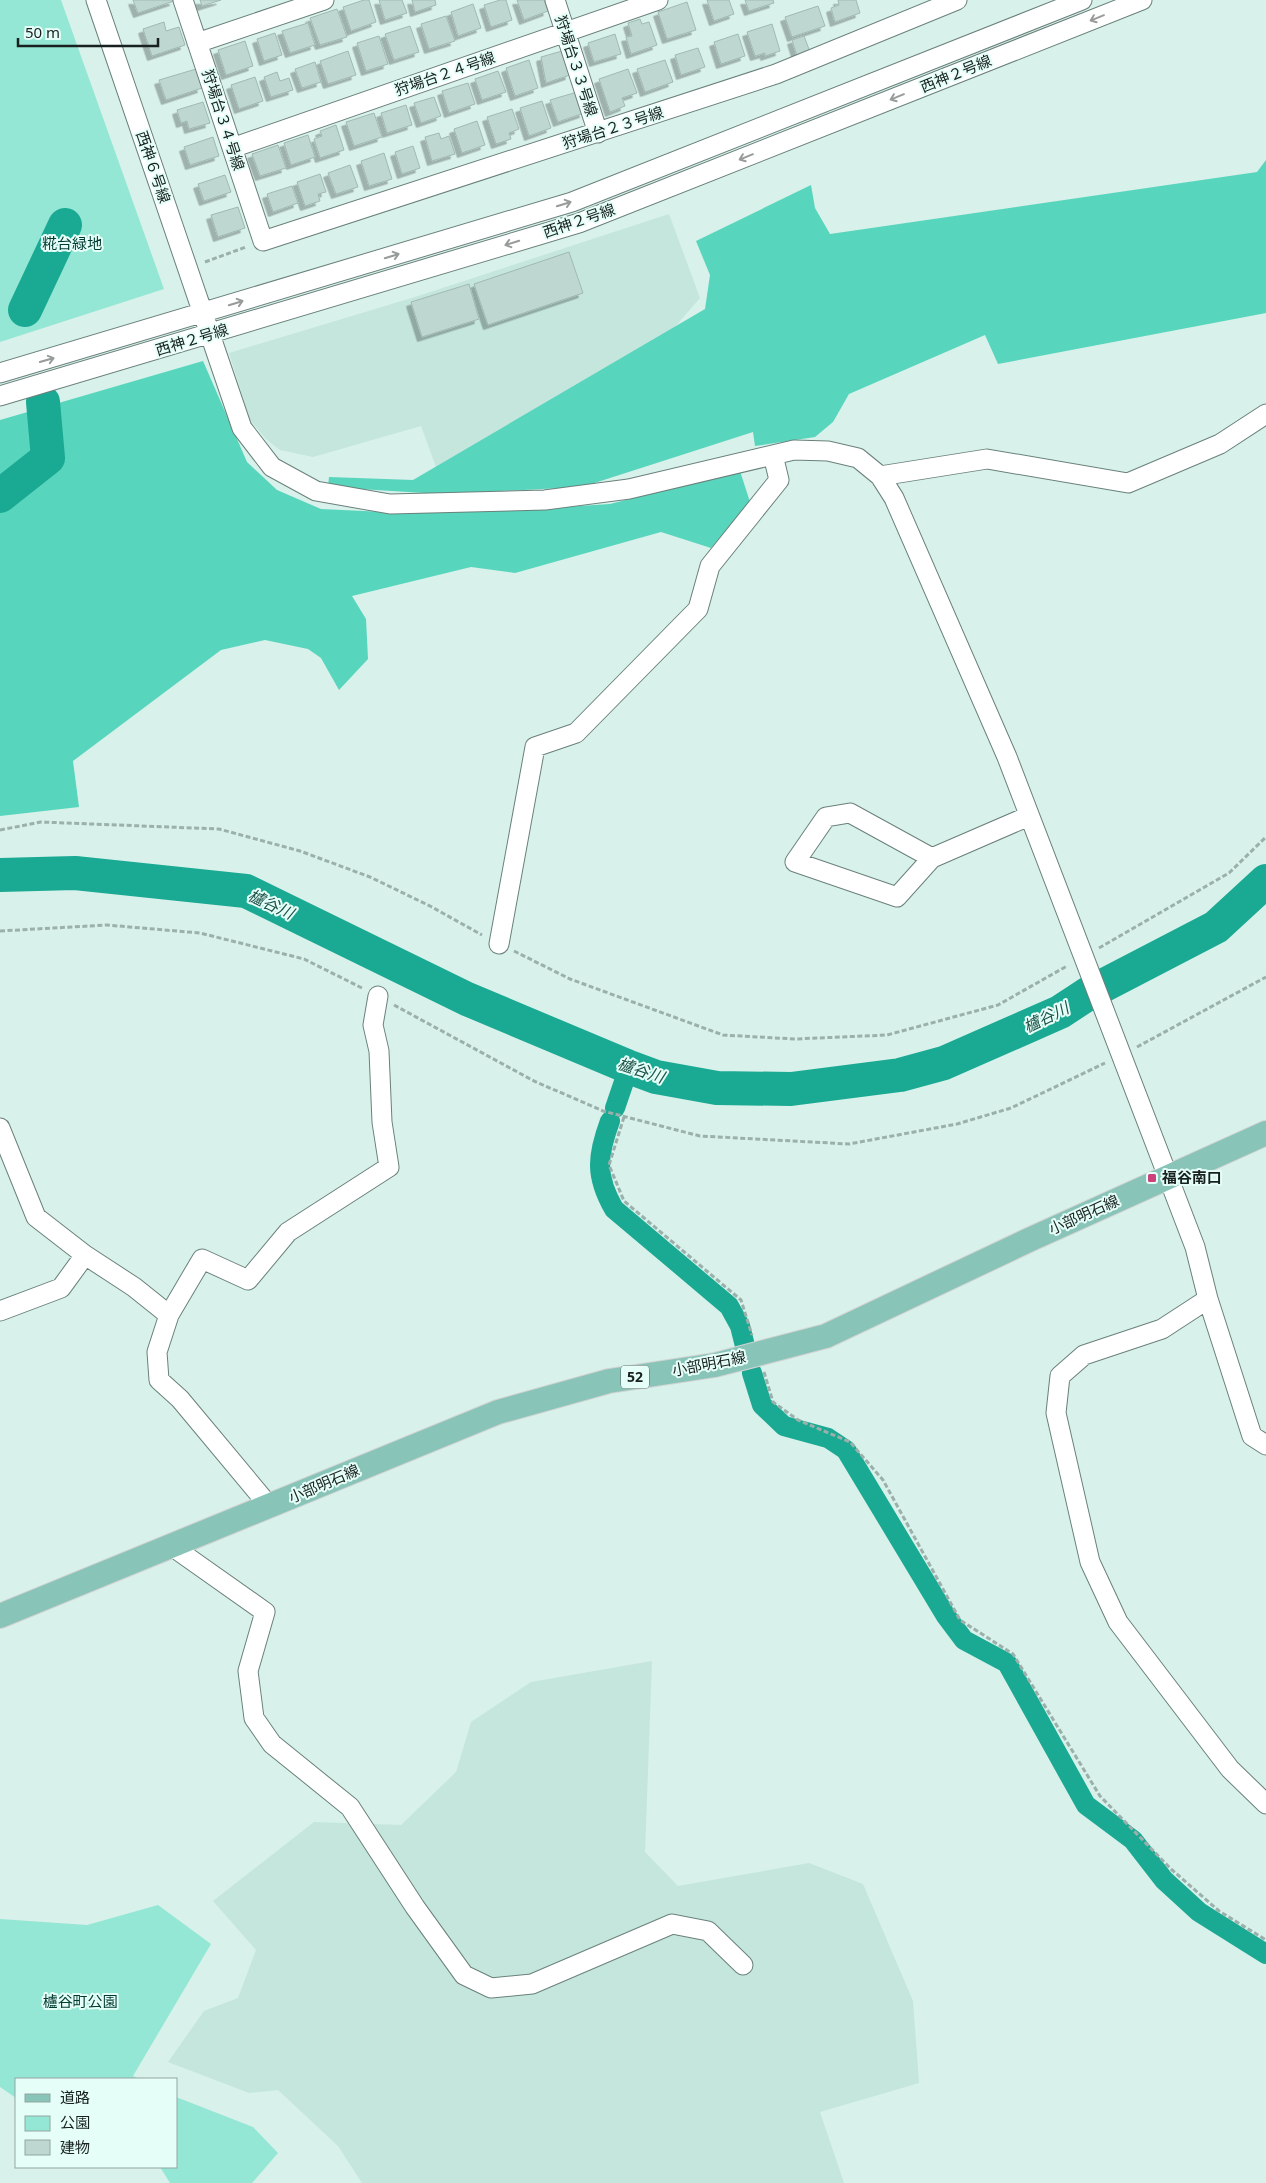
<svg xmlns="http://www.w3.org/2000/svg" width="1266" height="2183" font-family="'Noto Sans','Noto Sans JP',sans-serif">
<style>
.built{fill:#c4e6dd}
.green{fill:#95e7d5}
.forest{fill:#58d5bd}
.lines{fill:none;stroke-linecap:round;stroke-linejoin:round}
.canal{stroke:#1aa993;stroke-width:20}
.river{stroke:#1aa993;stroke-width:34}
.building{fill:#bed7d1;stroke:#a1b9b3;filter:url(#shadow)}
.minor-casing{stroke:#6a817b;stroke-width:21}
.major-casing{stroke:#d1d3d2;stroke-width:26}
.path{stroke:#9cb0ab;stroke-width:3;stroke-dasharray:5 2.5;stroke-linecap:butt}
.minor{stroke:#fff;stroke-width:19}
.major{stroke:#89c4b9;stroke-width:24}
.oneway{stroke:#979b9a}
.poi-dot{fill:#ca417b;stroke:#e5fef8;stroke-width:2}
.labels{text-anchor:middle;stroke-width:4;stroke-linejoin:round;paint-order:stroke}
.shield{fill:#e5fef8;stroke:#566360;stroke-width:1}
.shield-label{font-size:14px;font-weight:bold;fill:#18211f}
.street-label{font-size:15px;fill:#18211f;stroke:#e5fef8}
.park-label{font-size:15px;fill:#003b32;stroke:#e5fef8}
.poi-label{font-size:15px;font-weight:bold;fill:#18211f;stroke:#e5fef8;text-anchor:start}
.water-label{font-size:16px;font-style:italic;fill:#1d5248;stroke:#e5fef8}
</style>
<defs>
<filter id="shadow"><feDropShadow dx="-4.5" dy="4.5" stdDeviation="0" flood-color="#0004"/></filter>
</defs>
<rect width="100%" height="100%" fill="#d8f1ea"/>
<path class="built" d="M669,214L700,298L674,328L436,467L421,426L313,457L280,450L267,440L250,420L229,353L415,297Z
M652,1661L645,1852L678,1886L809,1863L863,1884L913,2001L919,2083L820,2112L844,2183H362L338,2146L278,2090L249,2093L168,2062L204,2011L238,1998L256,1950L213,1901L314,1822L401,1825L456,1772L471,1722L531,1682Z"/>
<path class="green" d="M0,0H61L164,289L0,342Z
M158,1905L211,1944L133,2076L139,2079H16V2098L0,2087V1919L87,1925Z
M176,2097L253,2127L278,2153L252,2183H170L160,2167H176Z"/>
<path class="forest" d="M1266,160V313L998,364L985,335L849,394L833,422L815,437L755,446L753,432L582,487L440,494L328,487L329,477L413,480L705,309L710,275L696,241L811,185L815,208L830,234L1257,172Z
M203,361L247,462L277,490L321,509L407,513L502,511L610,504L740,471L750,502L711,548L661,532L515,573L471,567L352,596L366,619L368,659L339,690L321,658L308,649L265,640L221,650L73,761L79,807L0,816V420Z"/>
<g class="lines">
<path class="canal" d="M615,1108L629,1067
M610,1121C597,1156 595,1176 614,1209L729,1306L740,1326L745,1346
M752,1373L762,1405L784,1426L828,1438L846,1450L946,1616L964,1640L1007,1663L1086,1805L1133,1840L1164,1880L1199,1912L1266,1954"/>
<path class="river" d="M25,310L65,225
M0,496L48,458L43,402
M0,875L75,873L246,891L467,999L629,1067L656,1077L717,1088L791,1089L900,1075L944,1063L1060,1012L1089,993L1216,927L1266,881"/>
</g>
<path class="building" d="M133,0H174V1L138,13Z
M200,0H221L202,6Z
M364,0H369L376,22L351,31L343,7Z
M379,0H402L407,13L385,20Z
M412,0H435L436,5L415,12Z
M500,0H506L512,20L491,27L484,5Z
M517,0H544L548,11L524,20Z
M707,0H729L734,14L714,21Z
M745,0H773L774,3L749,11Z
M838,0H856L860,13L835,22L831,8L839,5Z
M687,2L696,30L667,39L658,12Z
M473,4L481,28L458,36L451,12Z
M818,6L825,26L792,37L785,17Z
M337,9L347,37L320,45L310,18Z
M446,16L455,41L429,49L421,24Z
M640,19L642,24L649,22L657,45L631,54L626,37L632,36L628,23Z
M164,22L166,31L179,27L185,45L152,56L143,29Z
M308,23L315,45L290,53L282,31Z
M772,24L780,51L765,56V53L755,56L747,32Z
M410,26L419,52L394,60L385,34Z
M275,33L282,55L264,61L257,39Z
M615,34L621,54L594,62L588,43Z
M738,34L745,56L721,64L714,42Z
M379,36L388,64L366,71L357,43Z
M804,36L810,52L797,56L792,40Z
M245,41L253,66L226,75L218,50Z
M698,48L705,67L681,75L675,55Z
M348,51L356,75L328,84L320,61Z
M562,51L570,75L546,83L541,57Z
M529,60L538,88L515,96L506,68Z
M665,60L673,82L645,92L637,69Z
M315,62L321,82L302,88L295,69Z
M196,69L202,88L166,100L159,80Z
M628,69L637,93L622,98L625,106L610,112L599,79Z
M498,71L506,92L482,100L475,79Z
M277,72L280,81L289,78L293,90L271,97L264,77Z
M255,77L263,101L239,109L231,85Z
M468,83L475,104L449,113L442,91Z
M577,92L584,113L558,122L550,100Z
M434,97L441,116L421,123L414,103Z
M542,101L551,128L529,136L520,108Z
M203,102L210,123L189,129L187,121L181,123L177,110Z
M406,105L412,125L387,133L381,113Z
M512,109L519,129L509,133L511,139L496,144L487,117Z
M374,113L382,137L354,146L346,122Z
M477,121L485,145L462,153L454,129Z
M336,125L344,150L320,158L314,139L322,136L320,131Z
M439,133L441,139L449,136L455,154L432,161L425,137Z
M308,135L315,157L291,165L284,143Z
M213,137L219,156L190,165L184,147Z
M278,145L286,168L260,176L252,154Z
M413,146L420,168L402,174L395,152Z
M384,153L392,179L369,186L361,161Z
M350,165L358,187L336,194L328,173Z
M320,174L326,192L318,194L320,201L305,206L297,182Z
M225,175L231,192L204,201L198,184Z
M292,186L298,203L273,212L267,194Z
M238,207L245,228L218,237L211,215Z
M569,252L583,293L488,325L474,284Z
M469,284L479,319L422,337L411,302Z"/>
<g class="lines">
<g class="minor-casing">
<path id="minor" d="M96,0L242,428L272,467L316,491L390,504L545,500L629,489L794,450L828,451L858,458L880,476L894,498L1007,757L1195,1247L1208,1299L1162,1329L1084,1355L1060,1376L1056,1413L1090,1562L1118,1622L1230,1769L1266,1804
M183,0L263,241L776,74L957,0
M555,0L598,133
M197,43L324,0
M232,148L658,0
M0,373L572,202L1082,0
M0,396L579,223L1142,0
M880,476L987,459L1128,483L1220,444L1266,414
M932,858L850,813L826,817L795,862L897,897L932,858L1029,816
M499,944L535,747L576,733L698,609L710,566L779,480L773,455
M0,1128L36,1217L85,1255L134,1287L169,1315L157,1352L159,1380L180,1399L270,1507
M1208,1299L1252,1436L1266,1445
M0,1311L61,1288L85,1255
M169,1315L202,1259L248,1280L288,1232L389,1167L382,1122L379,1051L373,1025L378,996
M173,1547L265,1612L248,1671L254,1718L272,1744L350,1807L415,1907L464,1975L491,1988L532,1984L672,1924L708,1931L743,1965"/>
</g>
<g class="major-casing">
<path id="major" d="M0,1616L498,1412L609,1381L715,1365L826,1336L1031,1239L1266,1133"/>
</g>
<path class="path" d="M205,262L246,247
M0,830L41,822L219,829L300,851L370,877L430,906L482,935
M0,931L107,925L200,933L304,959L362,988
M1099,948L1229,873L1266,837
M514,951L570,979L723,1035L795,1039L887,1035L998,1005L1067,966
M394,1005L534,1081L603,1111L700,1136L849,1144L957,1124L1011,1108L1105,1063
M1137,1047L1266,977
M624,1117L609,1165L624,1201L741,1300L752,1335
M764,1372L773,1402L798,1420L850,1442L883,1480L960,1620L1013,1654L1100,1796L1171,1869L1219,1911L1266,1940"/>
<use href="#minor" class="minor"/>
<use href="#major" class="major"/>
</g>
<defs><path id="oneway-shaft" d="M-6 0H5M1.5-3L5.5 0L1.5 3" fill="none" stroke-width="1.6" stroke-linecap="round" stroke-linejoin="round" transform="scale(1.25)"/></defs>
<g class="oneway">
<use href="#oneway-shaft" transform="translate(1097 18) rotate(158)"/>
<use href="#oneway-shaft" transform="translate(897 97) rotate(158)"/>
<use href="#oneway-shaft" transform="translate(746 157) rotate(158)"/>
<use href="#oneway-shaft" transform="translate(564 204) rotate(-17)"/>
<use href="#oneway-shaft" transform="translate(512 243) rotate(163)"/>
<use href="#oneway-shaft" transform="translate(392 256) rotate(-17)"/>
<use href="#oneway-shaft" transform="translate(236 303) rotate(-17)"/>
<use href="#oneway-shaft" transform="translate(47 360) rotate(-16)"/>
</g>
<rect class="poi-dot" x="1147" y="1173" width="10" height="10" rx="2.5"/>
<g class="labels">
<rect class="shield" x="621" y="1365.5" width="28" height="23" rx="4"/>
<g class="shield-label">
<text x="635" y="1382">52</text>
</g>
<g class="street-label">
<text transform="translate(576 66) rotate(72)" y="5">狩場台３３号線</text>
<text transform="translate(445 74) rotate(-19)" y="5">狩場台２４号線</text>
<text transform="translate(956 74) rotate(-22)" y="5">西神２号線</text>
<text transform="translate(223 120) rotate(72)" y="5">狩場台３４号線</text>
<text transform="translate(613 128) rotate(-18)" y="5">狩場台２３号線</text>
<text transform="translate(153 167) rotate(71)" y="5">西神６号線</text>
<text transform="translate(579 221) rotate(-19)" y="5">西神２号線</text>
<text transform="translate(192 340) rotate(-17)" y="5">西神２号線</text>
<text transform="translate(1084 1215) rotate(-24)" y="5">小部明石線</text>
<text transform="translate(709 1364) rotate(-11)" y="5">小部明石線</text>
<text transform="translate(324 1484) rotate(-23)" y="5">小部明石線</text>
</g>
<g class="park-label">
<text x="72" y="249">糀台緑地</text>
<text x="80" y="2007">櫨谷町公園</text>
</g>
<g class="poi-label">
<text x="1162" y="1183">福谷南口</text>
</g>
<g class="water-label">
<text transform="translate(271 904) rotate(25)" y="6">櫨谷川</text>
<text transform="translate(1046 1017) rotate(-26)" y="6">櫨谷川</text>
<text transform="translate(641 1070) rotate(18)" y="6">櫨谷川</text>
</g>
</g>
<rect x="15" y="2078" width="162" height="90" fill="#e5fef8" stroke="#93a6a1"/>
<rect x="25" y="2094" width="25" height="8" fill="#89c4b9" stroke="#93a6a1"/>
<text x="60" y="2103" font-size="15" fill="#18211f">道路</text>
<rect x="25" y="2116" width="25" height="15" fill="#95e7d5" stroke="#93a6a1"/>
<text x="60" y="2128" font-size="15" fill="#18211f">公園</text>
<rect x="25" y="2140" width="25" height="15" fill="#bed7d1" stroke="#93a6a1"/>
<text x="60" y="2153" font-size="15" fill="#18211f">建物</text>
<path d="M18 38v8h140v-8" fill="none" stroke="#18211f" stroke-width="2.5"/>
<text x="25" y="38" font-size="15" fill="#18211f" stroke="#e5fef8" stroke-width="4" paint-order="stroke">50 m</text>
</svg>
